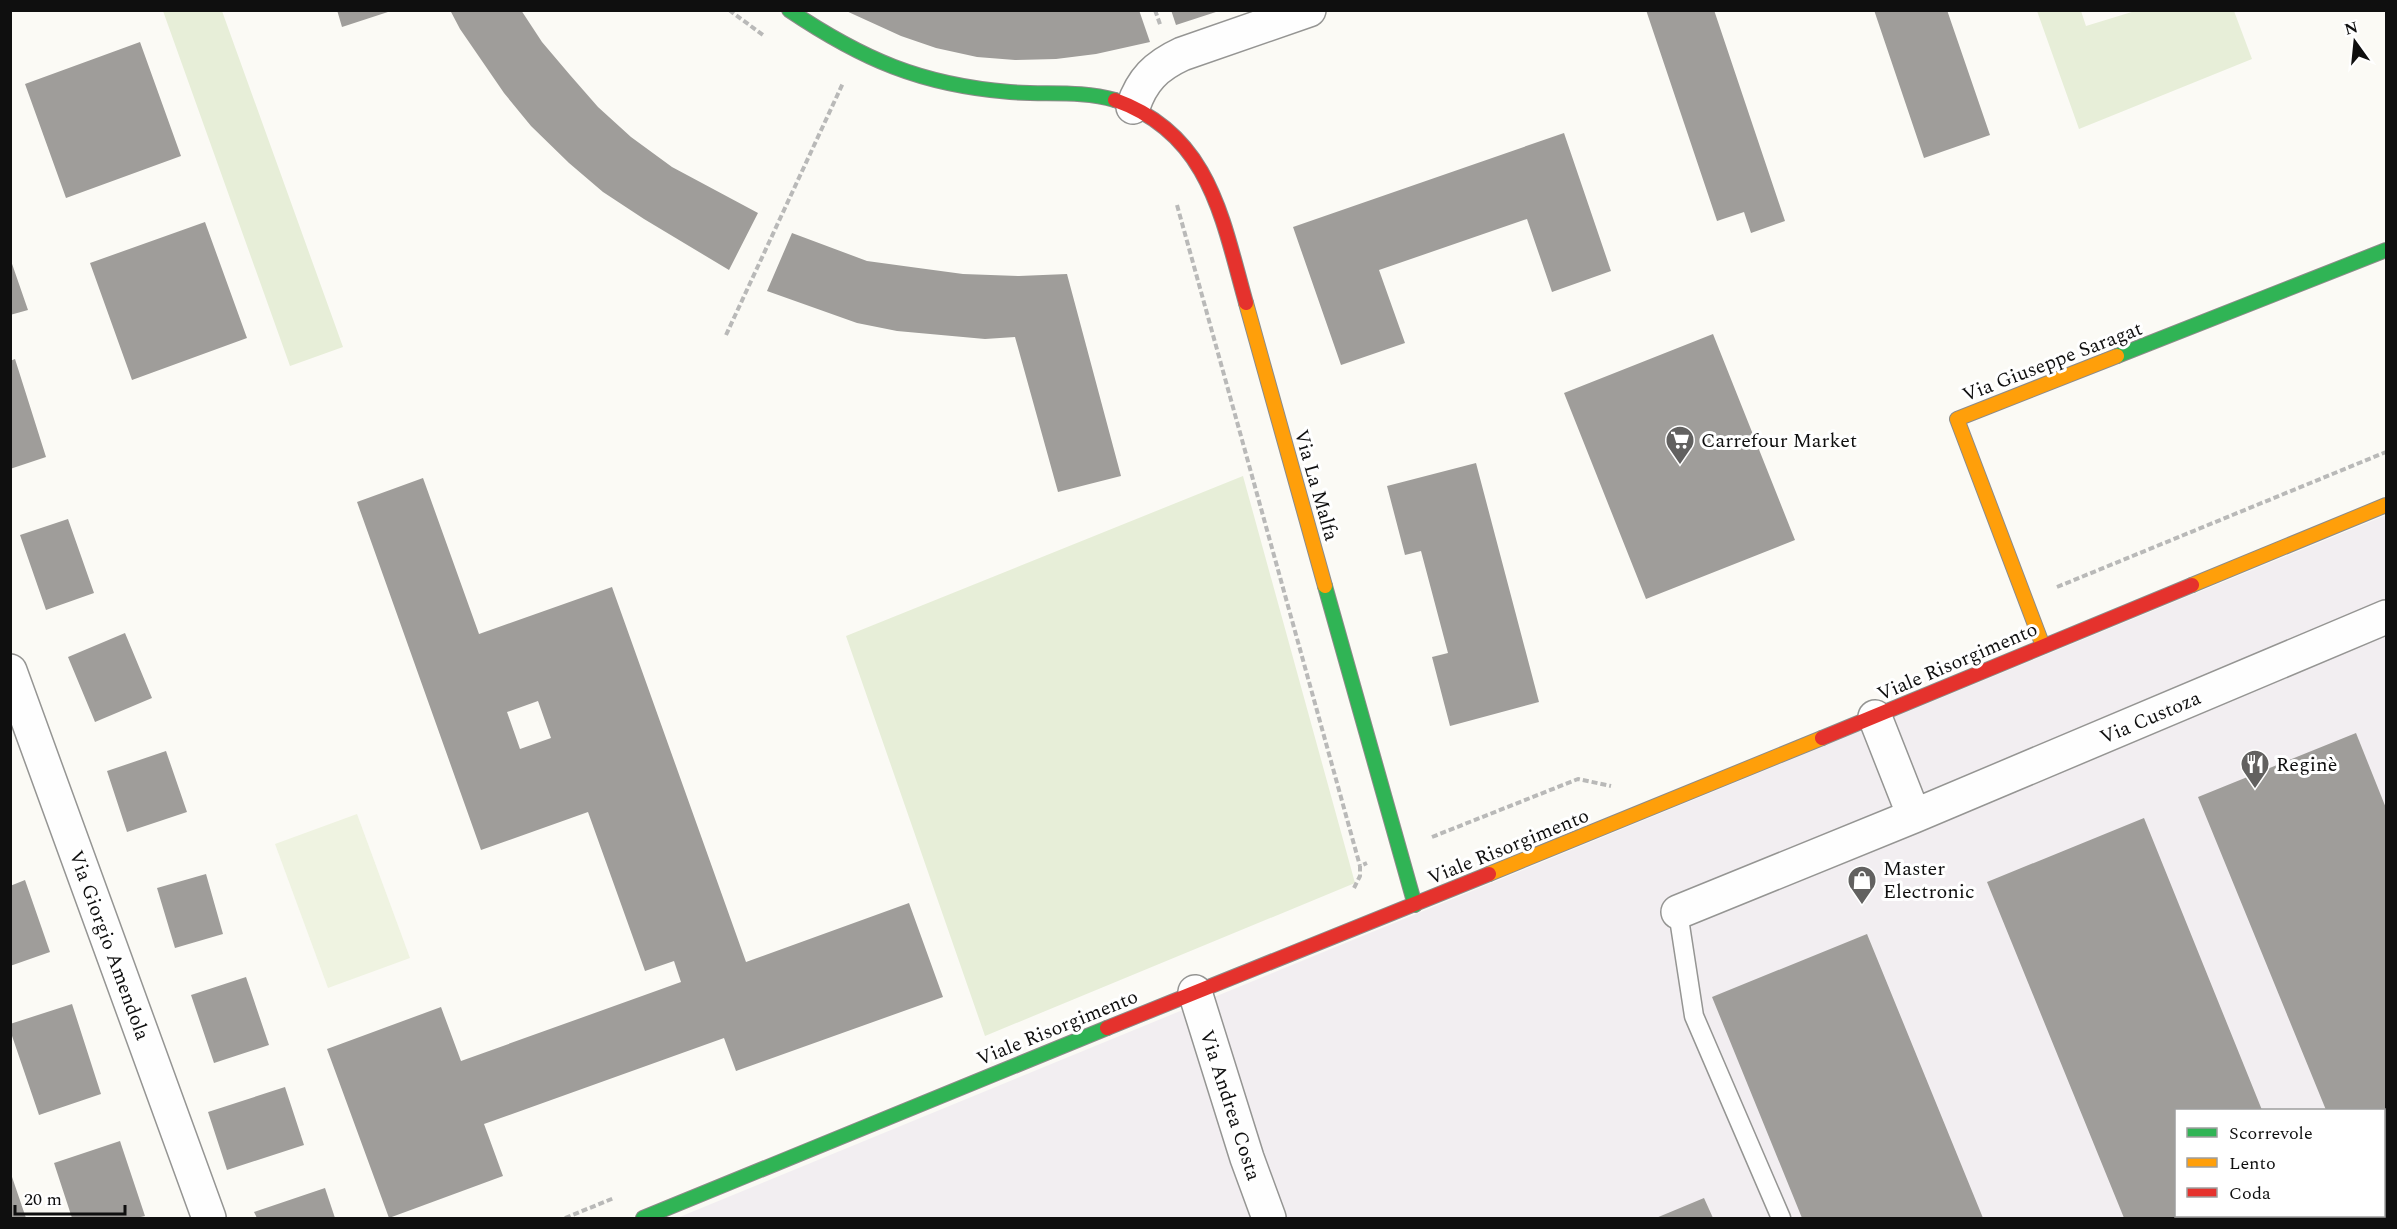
<svg xmlns="http://www.w3.org/2000/svg" width="2397" height="1229" font-family="Spectral,serif">
<style>
.industrial{fill:#f2eef1;fill-rule:evenodd}
.green{fill:#e7eed8}
.pitch{fill:#eff3e1}
.building{fill:#9f9d9a;fill-rule:evenodd}
.lines{fill:none;stroke-linecap:round;stroke-linejoin:round}
.lane-casing{stroke:#959593;stroke-width:21}
.street-casing{stroke:#959593;stroke-width:36}
.fast-casing{stroke:#8c8b89;stroke-width:16}
.slow-casing{stroke:#8c8b89;stroke-width:16}
.jam-casing{stroke:#8c8b89;stroke-width:16}
.path{stroke:#b9b9b8;stroke-width:4;stroke-dasharray:6 3;stroke-linecap:butt}
.lane{stroke:#fefefe;stroke-width:18}
.street{stroke:#fefefe;stroke-width:33}
.fast{stroke:#30b455;stroke-width:14}
.slow{stroke:#ff9f0a;stroke-width:14}
.jam{stroke:#e5322d;stroke-width:14}
.labels{text-anchor:middle;stroke-width:6;stroke-linejoin:round;paint-order:stroke}
.street-label{font-size:20px;fill:#0f0f0f;stroke:#fff}
.poi-label{font-size:20px;fill:#0f0f0f;stroke:#fff;text-anchor:start}
</style>
<rect width="100%" height="100%" fill="#fbfaf5"/>
<path class="industrial" d="M2386,515V1218H677ZM2176,1110H2384V1216H2176Z"/>
<path class="green" d="M163,11H222L343,347L290,366Z
M2037,11H2081L2086,26L2135,11H2234L2252,59L2079,129Z
M1243,476L1355,883L985,1036L846,636Z"/>
<path class="pitch" d="M357,814L410,958L328,988L275,844Z"/>
<path class="building" d="M337,10H391V11L342,27Z
M450,10H521L542,42L570,75L598,107L631,137L672,167L758,213L729,270L644,219L603,192L569,163L531,126L504,93L460,29Z
M844,10H1139L1150,42L1096,54L1056,59L1015,60L977,57L936,48L901,36Z
M1171,10H1219V11L1176,25Z
M1646,10H1714L1785,221L1751,233L1744,212L1717,221Z
M1874,10H1947L1990,135L1924,158Z
M140,42L181,156L66,198L25,84Z
M1564,133L1611,271L1552,292L1527,219L1379,270L1405,343L1341,365L1293,227Z
M205,222L247,338L132,380L90,263Z
M792,233L867,261L911,267L963,274L1019,276L1067,274L1121,476L1058,492L1015,337L985,339L897,331L857,323L767,291Z
M10,258L28,310L10,315Z
M1713,334L1795,540L1646,599L1564,393Z
M15,359L46,457L10,469V361Z
M1476,463L1539,702L1450,726L1432,657L1448,653L1421,551L1405,555L1387,486Z
M423,478L479,634L612,587L746,962L909,903L943,997L736,1071L724,1038L484,1124L503,1176L389,1218L327,1049L441,1007L461,1061L681,982L674,961L645,971L588,812L481,850L357,502ZM538,701L551,738L520,749L507,712Z
M68,519L94,593L46,610L20,535Z
M125,633L152,698L95,722L68,657Z
M2356,733L2386,808V1137L2384,1139V1110H2326L2198,797Z
M166,751L187,812L127,832L107,771Z
M2144,818L2262,1110H2176V1216H2305L2306,1218H2124L1987,882Z
M206,874L223,934L175,948L157,888Z
M25,880L50,952L10,966V886Z
M1867,934L1983,1218H1802L1712,997Z
M246,977L269,1045L214,1063L191,995Z
M72,1004L101,1094L39,1115L10,1030V1024Z
M285,1087L304,1145L227,1170L208,1112Z
M120,1141L145,1216L136,1218H72L54,1163Z
M10,1174H11L26,1218H10Z
M325,1188L335,1218H257L254,1212Z
M1704,1198L1713,1218H1656Z"/>
<g class="lines">
<g class="lane-casing">
<path id="lane" d="M1678,912L1694,1016L1781,1218"/>
</g>
<g class="street-casing">
<path id="street" d="M1133,107C1142,80 1156,66 1182,54L1309,10
M10,671L209,1218
M1875,717L1914,816
M1678,912L1914,816L2386,617
M1195,992L1247,1158L1269,1218"/>
</g>
<g class="fast-casing">
<path id="fast" d="M789,10C862,59 921,85 1010,92C1046,95 1080,90 1115,100
M2117,356L2386,250
M1325,586L1415,905
M643,1218L1107,1028"/>
</g>
<g class="slow-casing">
<path id="slow" d="M1246,303L1325,586
M2192,585L2386,505
M2043,646L1957,419L2117,356
M1489,874L1822,738"/>
</g>
<g class="jam-casing">
<path id="jam" d="M1115,100C1210,134 1222,218 1246,303
M1822,738L2192,585
M1107,1028L1489,874"/>
</g>
<path class="path" d="M729,10L763,35
M1155,10L1161,27
M10,11L11,10
M1177,205L1360,866
M726,335L843,83
M2057,587L2386,452
M1432,837L1578,779L1611,786
M1354,888L1360,876V866L1367,863
M565,1218L614,1198"/>
<use href="#lane" class="lane"/>
<use href="#street" class="street"/>
<use href="#fast" class="fast"/>
<use href="#slow" class="slow"/>
<use href="#jam" class="jam"/>
</g>
<defs>
<g id="supermarket-pin" transform="scale(1.5)"><path d="M0 17L-7.5 6A9.5 9.5 0 1 1 7.5 6Z" fill="#626160" stroke="#fff"/><path d="M-6-5.5h2.5l.6 2H6L4.5 2H-2.5L-4.4-4H-6ZM-1.5 3.2a1.3 1.3 0 1 0 .1 0ZM3 3.2a1.3 1.3 0 1 0 .1 0Z" fill="#fff"/></g>
<g id="restaurant-pin" transform="scale(1.5)"><path d="M0 17L-7.5 6A9.5 9.5 0 1 1 7.5 6Z" fill="#626160" stroke="#fff"/><path d="M-5-6h1v4h1v-4h1v4h1v-4h1v5L-1.5 .5V6h-2V.5L-5-1ZM5-6V6H3V1.5H1.5Q1.5-4 5-6Z" fill="#fff"/></g>
<g id="shop-pin" transform="scale(1.5)"><path d="M0 17L-7.5 6A9.5 9.5 0 1 1 7.5 6Z" fill="#626160" stroke="#fff"/><path d="M-5-2.5h2.3a2.7 3.5 0 0 1 5.4 0H5L5.5 6h-11ZM-1.5-2.5h3a1.5 2.3 0 0 0-3 0Z" fill="#fff"/></g>
</defs>
<g fill-rule="evenodd">
<use href="#supermarket-pin" x="1680" y="440"/>
<use href="#restaurant-pin" x="2255" y="764"/>
<use href="#shop-pin" x="1862" y="880"/>
</g>
<g class="labels">
<g class="street-label">
<text transform="translate(2052 361) rotate(-21)" y="7">Via Giuseppe Saragat</text>
<text transform="translate(1317 485) rotate(74)" y="7">Via La Malfa</text>
<text transform="translate(1957 661) rotate(-23)" y="7">Viale Risorgimento</text>
<text transform="translate(2150 717) rotate(-23)" y="7">Via Custoza</text>
<text transform="translate(1508 846) rotate(-22)" y="7">Viale Risorgimento</text>
<text transform="translate(110 945) rotate(70)" y="7">Via Giorgio Amendola</text>
<text transform="translate(1057 1027) rotate(-22)" y="7">Viale Risorgimento</text>
<text transform="translate(1231 1105) rotate(72)" y="7">Via Andrea Costa</text>
</g>
<g class="poi-label">
<text x="1701" y="447">Carrefour Market</text>
<text x="2276" y="771">Reginè</text>
<text x="1883" y="875">Master<tspan x="1883" dy="23">Electronic</tspan></text>
</g>
</g>
<rect width="2397" height="1229" fill="none" stroke="#0f0f0f" stroke-width="24"/>
<rect x="2175" y="1109" width="210" height="108" fill="#ffffff" stroke="#9f9f9f" stroke-width="1.5"/>
<rect x="2187" y="1128" width="30" height="9" fill="#30b455" stroke="#9f9f9f" stroke-width="1.5"/>
<text x="2229" y="1139" font-size="18" fill="#0f0f0f">Scorrevole</text>
<rect x="2187" y="1158" width="30" height="9" fill="#ff9f0a" stroke="#9f9f9f" stroke-width="1.5"/>
<text x="2229" y="1169" font-size="18" fill="#0f0f0f">Lento</text>
<rect x="2187" y="1188" width="30" height="9" fill="#e5322d" stroke="#9f9f9f" stroke-width="1.5"/>
<text x="2229" y="1199" font-size="18" fill="#0f0f0f">Coda</text>
<g transform="translate(2355 42) rotate(345)" stroke="#ffffff" stroke-width="4.5" paint-order="stroke">
<path d="M0-4.5L10 22L0 15L-10 22Z" fill="#0f0f0f"/>
<text y="-9" font-size="16" font-weight="bold" text-anchor="middle" fill="#0f0f0f">N</text>
</g>
<path d="M15 1205v9h110v-9" fill="none" stroke="#0f0f0f" stroke-width="3"/>
<text x="24" y="1205" font-size="18" fill="#0f0f0f" stroke="#ffffff" stroke-width="4.5" paint-order="stroke">20 m</text>
</svg>
